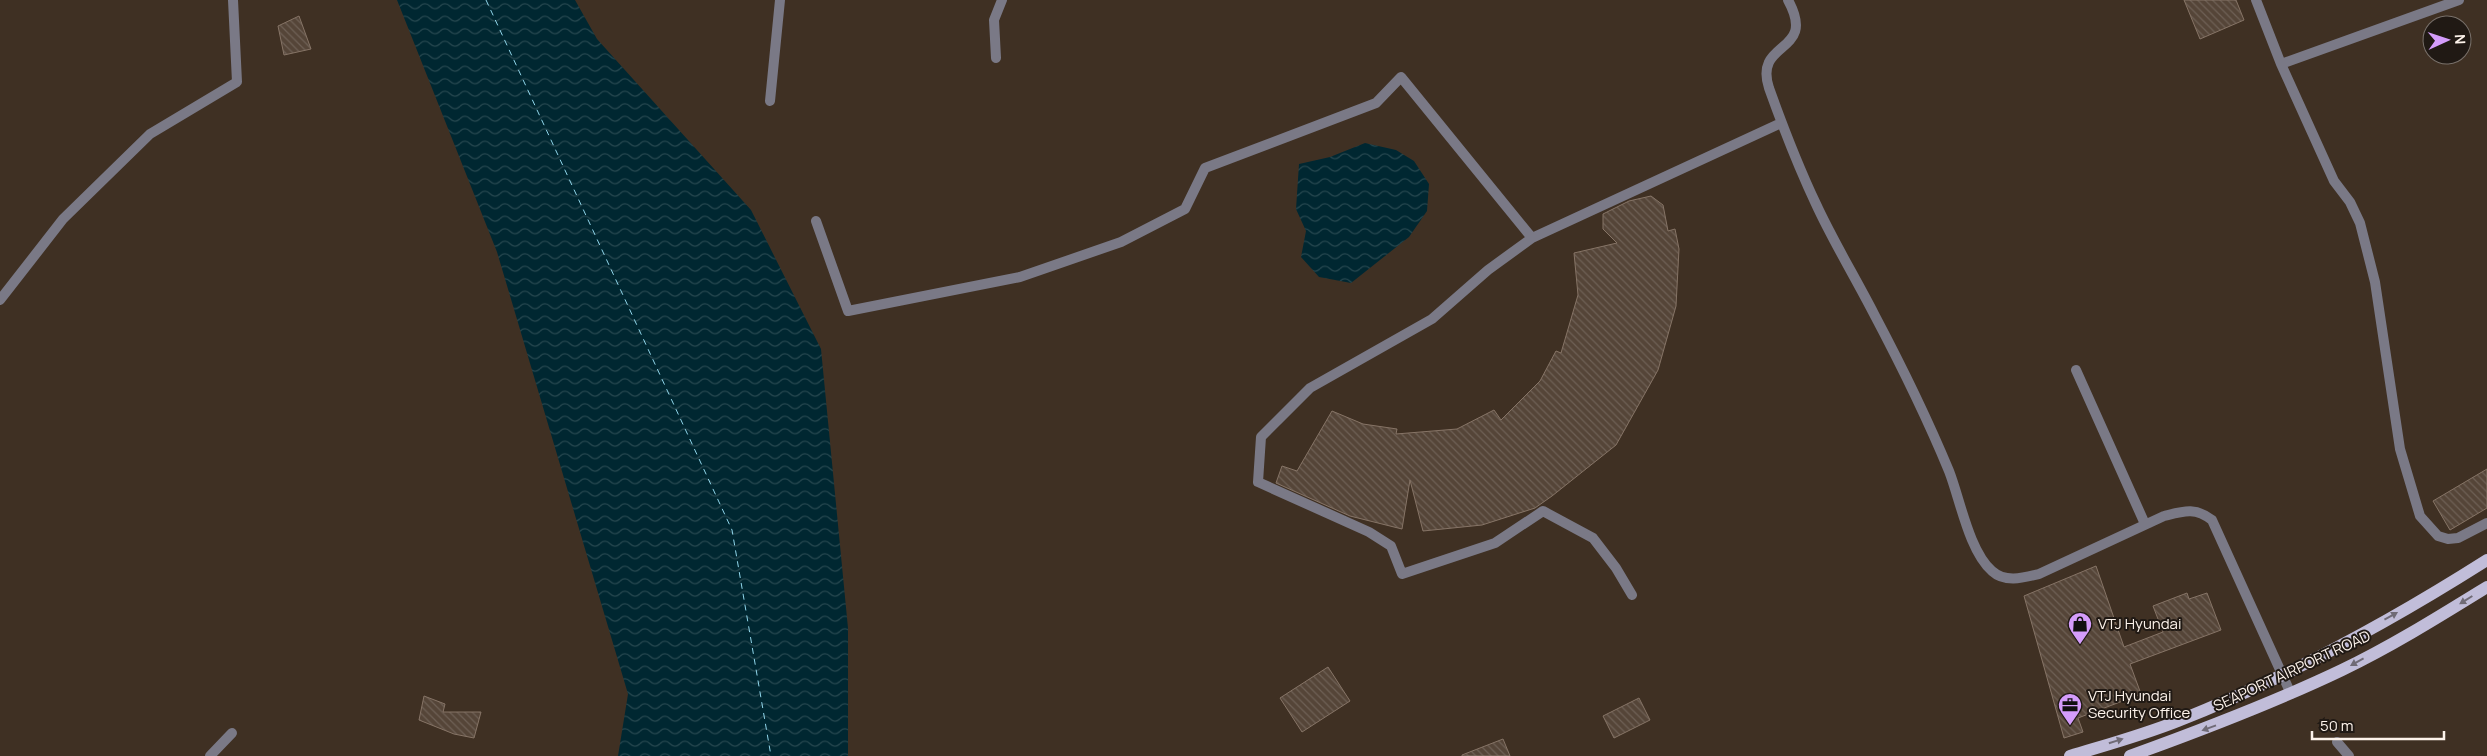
<svg xmlns="http://www.w3.org/2000/svg" width="2487" height="756" font-family="Manrope,sans-serif">
<style>
.water{fill:url(#water-waves)}
.lines{fill:none;stroke-linecap:round;stroke-linejoin:round}
.ferry{stroke:#91d7ec;stroke-width:1;stroke-dasharray:6 5;stroke-linecap:butt}
.building{fill:url(#building-back-hatch);stroke:#867466}
.street{stroke:#7a7986;stroke-width:10}
.primary{stroke:#c1bdd9;stroke-width:12}
.oneway{fill:#706b76}
.labels{text-anchor:middle;stroke-width:4;stroke-linejoin:round;paint-order:stroke}
.poi-label{font-size:15px;fill:#fdf3eb;stroke:#201914;text-anchor:start}
.street-label{font-size:15px;fill:#fdf3eb;stroke:#201914}
</style>
<defs>
<pattern id="water-waves" width="16" height="10" patternUnits="userSpaceOnUse" patternTransform="scale(1.25)"><rect width="16" height="10" fill="#002731"/><path d="M0 5q4-4 8 0t8 0" fill="none" stroke="#26474f"/></pattern>
<pattern id="building-back-hatch" width="6" height="6" patternUnits="userSpaceOnUse" patternTransform="scale(1.25)"><rect width="6" height="6" fill="#554538"/><path d="M-1 5l2 2M0 0l6 6M5-1l2 2" fill="none" stroke="#6e6055"/></pattern>
</defs>
<rect width="100%" height="100%" fill="#3f3023"/>
<path class="water" d="M397,0H575L597,39L751,210L821,349L848,628V756H618L628,694L497,252Z
M1365,143L1396,150L1414,161L1429,184L1427,211L1409,237L1351,283L1319,277L1301,257L1306,231L1296,209L1299,164L1330,157Z"/>
<g class="lines">
<path class="ferry" d="M486,0L732,530L771,756"/>
</g>
<path class="building" d="M2184,0H2236L2244,20L2200,39Z
M299,16L311,49L284,55L278,26Z
M1651,196L1663,205L1668,231L1675,229L1679,249L1676,306L1658,370L1616,445L1552,496L1535,508L1482,525L1423,531L1410,480L1402,529L1350,516L1276,483L1282,466L1297,471L1332,411L1363,424L1397,429L1396,434L1457,429L1494,410L1501,420L1540,381L1556,351L1561,353L1578,295L1574,253L1617,243L1603,229V214L1629,201Z
M2487,469V508L2450,530L2433,501Z
M2096,566L2124,647L2163,632L2153,606L2187,593L2189,599L2207,593L2221,630L2130,664L2141,694L2078,718L2083,732L2064,738L2024,596Z
M1328,667L1350,701L1302,732L1280,698Z
M424,696L445,704L443,712H481L474,738L454,734L419,720Z
M1639,698L1650,720L1614,738L1603,716Z
M1503,739L1510,756H1462V755Z"/>
<g class="lines">
<path class="street" d="M1788,0C1818,55 1753,39 1769,88C1783,127 1798,166 1816,204C1833,241 1855,277 1874,314C1901,365 1927,418 1949,471C1960,499 1969,551 1992,571C2005,583 2023,578 2039,574L2164,516C2184,511 2195,507 2212,520L2291,694
M2256,0L2281,64L2334,181L2350,202L2360,223L2375,282L2400,449L2420,516L2438,536L2448,539L2458,538L2487,523
M996,58L994,20L1002,0
M2281,64L2459,0
M770,101L780,0
M816,221L848,311L1020,277L1121,242L1185,209L1205,168L1376,103L1401,77L1532,238
M0,300L63,219L150,134L237,82L233,0
M2076,370L2145,524
M1632,595L1616,568L1593,538L1543,511L1495,543L1402,574L1391,546L1369,532L1258,482L1261,437L1310,388L1432,319L1488,270L1532,238L1781,123
M2337,742L2349,756
M210,756L232,733"/>
<path class="primary" d="M2070,756C2106,745 2143,735 2178,721C2284,679 2391,621 2487,560
M2130,756C2202,730 2273,703 2342,670C2392,646 2440,616 2487,587"/>
</g>
<defs><path id="oneway-solid" d="M-6-.8H1V-3.2L6.5 0L1 3.2V.8H-6Z" transform="scale(1.25)"/></defs>
<g class="oneway">
<use href="#oneway-solid" transform="translate(2466 600) rotate(148)"/>
<use href="#oneway-solid" transform="translate(2391 616) rotate(-29)"/>
<use href="#oneway-solid" transform="translate(2357 662) rotate(151)"/>
<use href="#oneway-solid" transform="translate(2209 728) rotate(160)"/>
<use href="#oneway-solid" transform="translate(2116 741) rotate(-18)"/>
</g>
<defs>
<g id="shop-pin" transform="scale(1.25)"><path d="M0 17L-7.5 6A9.5 9.5 0 1 1 7.5 6Z" fill="#d49cfb" stroke="#201914"/><path d="M-5-2.5h2.3a2.7 3.5 0 0 1 5.4 0H5L5.5 6h-11ZM-1.5-2.5h3a1.5 2.3 0 0 0-3 0Z" fill="#111"/></g>
<g id="office-pin" transform="scale(1.25)"><path d="M0 17L-7.5 6A9.5 9.5 0 1 1 7.5 6Z" fill="#d49cfb" stroke="#201914"/><path d="M-6-3h4V-5.5h4V-3h4V5H-6ZM-1-4.5V-3h2v-1.5ZM-6 0V1H6V0Z" fill="#111"/></g>
</defs>
<g fill-rule="evenodd">
<use href="#shop-pin" x="2080" y="624"/>
<use href="#office-pin" x="2070" y="705"/>
</g>
<g class="labels">
<g class="poi-label">
<text x="2098" y="629">VTJ Hyundai</text>
<text x="2088" y="701">VTJ Hyundai<tspan x="2088" dy="17">Security Office</tspan></text>
</g>
<g class="street-label">
<text transform="translate(2292 671) rotate(-25)" y="5">SEAPORT AIRPORT ROAD</text>
</g>
</g>
<g transform="translate(2447 40) rotate(87)"><circle r="24" fill="#201914" stroke="#78706a"/>
<path d="M0-4L9 19L0 12L-9 19Z" fill="#d49cfb"/>
<text y="-8" font-size="14" font-weight="bold" text-anchor="middle" fill="#fdf3eb">N</text>
</g>
<path d="M2312 731v8h132v-8" fill="none" stroke="#fdf3eb" stroke-width="2.5"/>
<text x="2320" y="731" font-size="15" fill="#fdf3eb" stroke="#201914" stroke-width="4" paint-order="stroke">50 m</text>
</svg>
